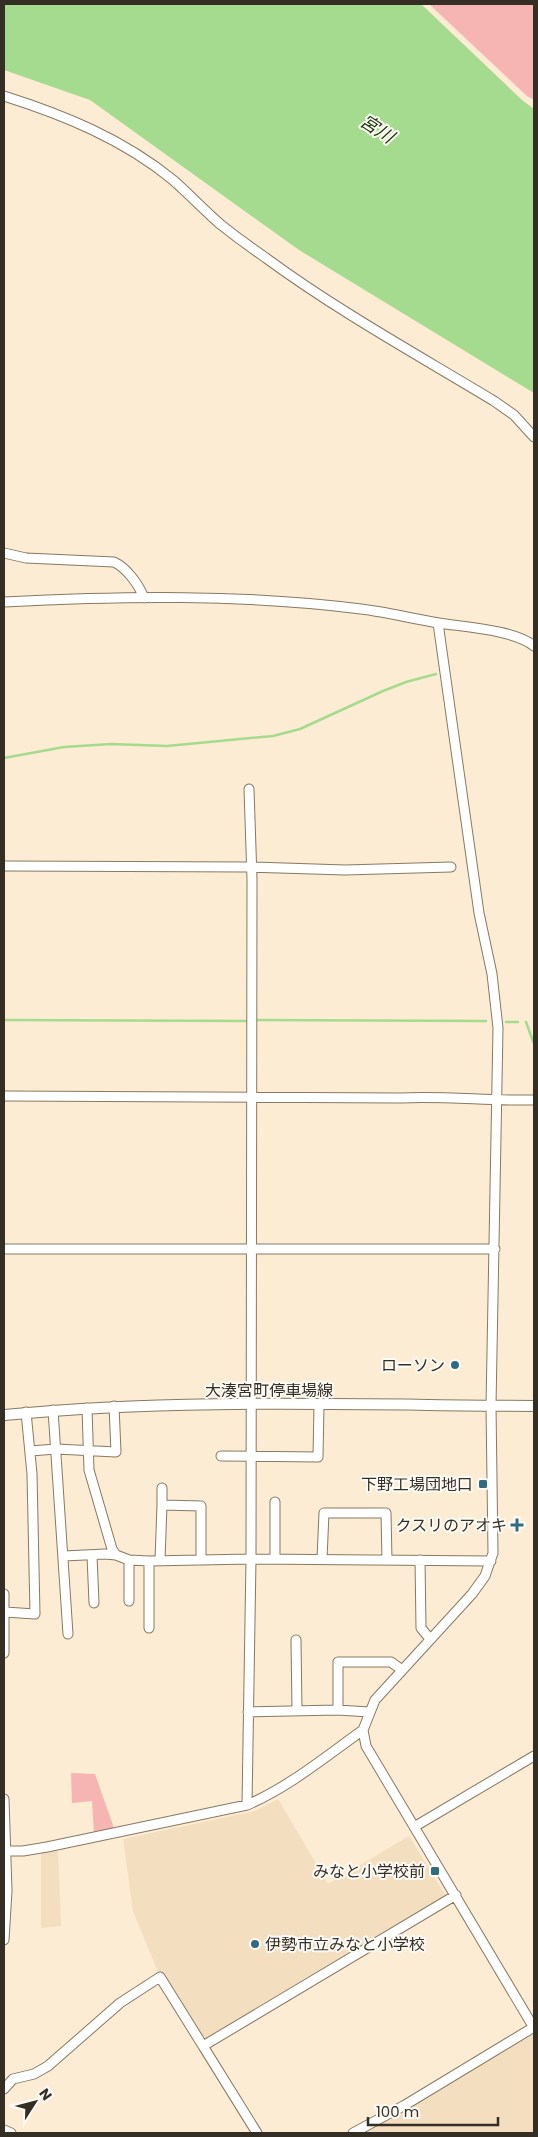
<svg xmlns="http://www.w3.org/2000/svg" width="538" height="2137" font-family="Poppins,'Noto Sans JP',sans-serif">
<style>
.built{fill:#f3dfbf}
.green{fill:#f6b5b2}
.water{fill:#a5db8e}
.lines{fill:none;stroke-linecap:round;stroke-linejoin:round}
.stream{stroke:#a5db8e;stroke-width:2.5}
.minor-casing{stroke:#877962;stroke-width:11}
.major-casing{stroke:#877962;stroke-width:12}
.minor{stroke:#fff;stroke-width:9}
.major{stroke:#fff;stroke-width:10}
.poi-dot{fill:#2d6c81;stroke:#fefbf6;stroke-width:2}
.labels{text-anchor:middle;stroke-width:4;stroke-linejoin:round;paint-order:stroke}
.poi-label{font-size:16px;fill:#342e24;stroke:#fefbf6;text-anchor:end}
.street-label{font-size:16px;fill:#342e24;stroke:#fefbf6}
.water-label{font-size:18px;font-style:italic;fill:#163802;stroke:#fefbf6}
</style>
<rect width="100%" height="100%" fill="#fcecd3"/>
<path class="built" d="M278,1799L328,1884L409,1836L446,1896L299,1982L203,2046L160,1977L133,1911L123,1839L255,1811Z
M58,1848L61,1926L41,1928V1849Z
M534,2034V2133H363Z"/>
<path class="green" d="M429,4H534V100L527,96Z
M71,1773L95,1774L114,1828L94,1833L92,1801L72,1803Z"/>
<path class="water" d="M4,4H421L522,100L534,109V393L299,250L90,100L4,70Z"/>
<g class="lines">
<path class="stream" d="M4,758L64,747L111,744L167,746L273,736L300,729L383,691L406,682L436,674
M4,1020L249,1021
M255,1020L486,1021
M506,1022H518
M526,1022L534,1044"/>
<g class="minor-casing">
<path id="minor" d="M4,96C64,115 123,139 173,180C189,194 204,210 220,224C235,236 250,247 266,258C338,311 418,355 494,401L514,415L534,437
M4,553L26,558L114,562C127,568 139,585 144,598
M4,602C122,596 243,594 361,609C387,612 413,619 439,623C464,627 515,630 534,646
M438,623L479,913L492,974L498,1028L491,1406L493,1553L485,1576L472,1594L375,1700L363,1730L366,1746L534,2028
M4,866L250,867L345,870L451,867
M4,1096L401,1098C446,1096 490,1101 534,1100
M4,1249H495
M87,1408L89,1470L112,1549L116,1555
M53,1410L68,1634
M30,1451L56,1449L116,1452L114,1406
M221,1456L318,1457L319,1405
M162,1488V1505
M275,1502V1559
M64,1556L105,1554L116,1555L129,1560L149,1561L251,1559L491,1561
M92,1556L94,1603
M322,1559L324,1513H386L387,1560
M160,1560L162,1505L201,1506V1560
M420,1560L421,1628L430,1639
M4,1594V1653
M129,1601V1560
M5,1612L35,1614L32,1474L26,1412
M149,1628V1561
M296,1640L297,1711
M338,1710V1662H391L402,1670
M248,1712L338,1710L369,1712
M4,1799L7,1891L4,1940
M247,1805L251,1559L252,879L249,789
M414,1827L534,1756
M4,1851H23L47,1847L247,1805C289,1787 325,1757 363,1730
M203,2046L257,2133
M4,2089L13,2079L34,2074L48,2066L120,2003L160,1977L203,2046L456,1895
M4,2130L11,2133
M353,2133L405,2105L534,2027"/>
</g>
<g class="major-casing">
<path id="major" d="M4,1415C180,1398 358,1405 534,1406"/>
</g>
<use href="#minor" class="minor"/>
<use href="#major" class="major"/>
</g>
<g class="poi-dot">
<circle cx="455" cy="1365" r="5"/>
<rect x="478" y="1479" width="10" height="10" rx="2.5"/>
<path d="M514.5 1517.5h5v5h5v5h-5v5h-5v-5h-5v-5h5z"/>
<rect x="430" y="1866" width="10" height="10" rx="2.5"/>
<circle cx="255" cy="1944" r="5"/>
</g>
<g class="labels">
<g class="poi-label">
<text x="445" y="1371">ローソン</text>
<text x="473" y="1490">下野工場団地口</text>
<text x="507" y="1531">クスリのアオキ</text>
<text x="425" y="1877">みなと小学校前</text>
<text x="265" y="1950" text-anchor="start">伊勢市立みなと小学校</text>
</g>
<g class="street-label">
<text x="269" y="1396">大湊宮町停車場線</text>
</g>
<g class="water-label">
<text transform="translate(377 129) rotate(33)" y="6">宮川</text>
</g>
</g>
<rect width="538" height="2137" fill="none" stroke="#342e24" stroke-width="10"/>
<g transform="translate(35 2102) rotate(54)" stroke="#fefbf6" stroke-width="4" paint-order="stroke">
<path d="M0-4L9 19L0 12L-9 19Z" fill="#342e24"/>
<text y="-8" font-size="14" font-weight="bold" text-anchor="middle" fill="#342e24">N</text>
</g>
<path d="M368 2117v8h130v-8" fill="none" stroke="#342e24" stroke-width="2.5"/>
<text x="376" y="2117" font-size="15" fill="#342e24" stroke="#fefbf6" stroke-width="4" paint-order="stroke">100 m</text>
</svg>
